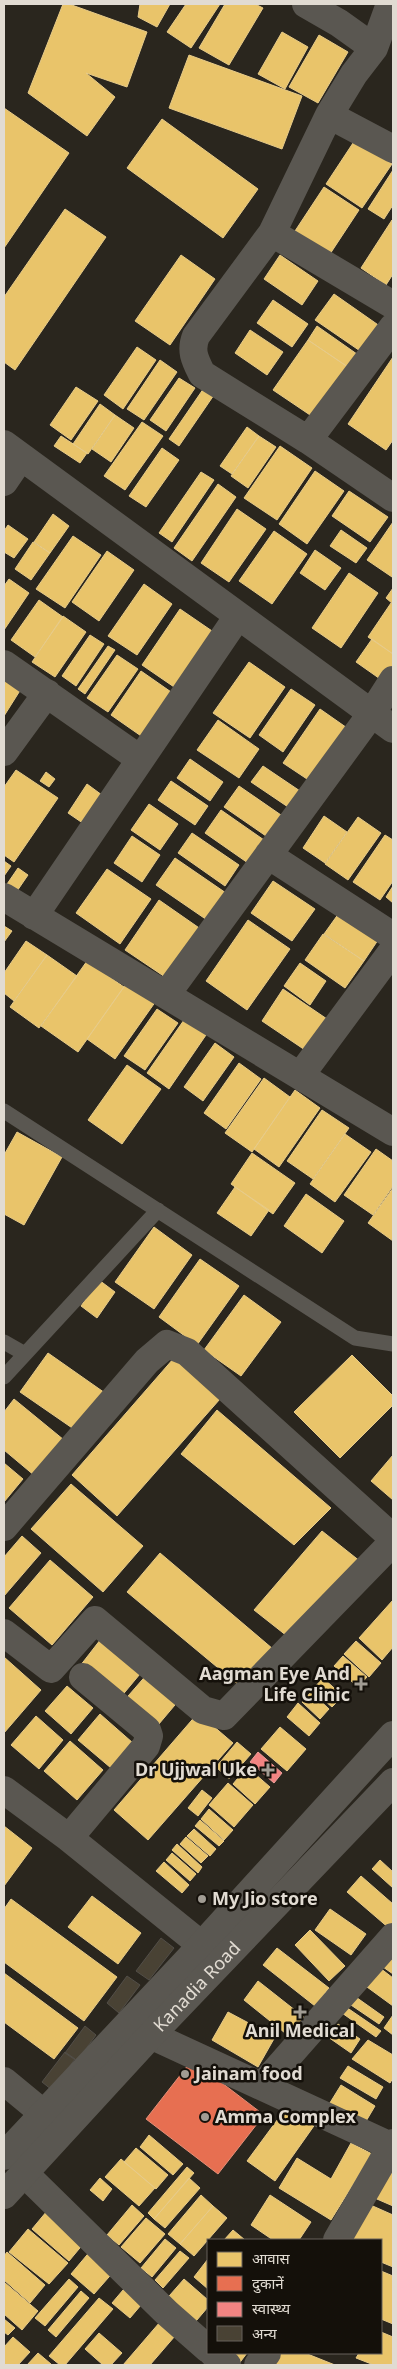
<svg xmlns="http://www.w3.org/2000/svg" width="397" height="2369" font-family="'Noto Sans','Noto Sans Devanagari',sans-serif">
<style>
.homes{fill:#e9c46a;stroke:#e7cb89}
.shops{fill:#e76f51;stroke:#e58f78}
.health{fill:#f28482;stroke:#ed9e9a}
.building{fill:#494234;stroke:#524e48}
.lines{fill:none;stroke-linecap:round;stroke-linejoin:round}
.lane{stroke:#5a5751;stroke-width:15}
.street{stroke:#5a5751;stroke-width:28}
.secondary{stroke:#5a5751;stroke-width:28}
.poi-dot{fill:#a19c93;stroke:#14100a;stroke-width:2}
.labels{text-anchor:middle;stroke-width:5;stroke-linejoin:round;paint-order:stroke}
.poi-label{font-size:18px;font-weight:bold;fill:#e1dbd2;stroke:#14100a;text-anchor:start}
.street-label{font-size:18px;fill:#e1dbd2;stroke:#14100a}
</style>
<rect width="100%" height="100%" fill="#2a261e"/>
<path class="homes" d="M63,4H69L147,32L127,87L86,73L115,97L87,136L28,93Z
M140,4H170L157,27L138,17Z
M186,4H220L191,48L167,32Z
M225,4H255L263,8L229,65L199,48Z
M282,32L308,47L285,89L258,74Z
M319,35L348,52L318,103L289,87Z
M189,55L302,96L282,149L169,108Z
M4,108L69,153L4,248Z
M162,119L258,189L223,238L127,168Z
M355,140L392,164L362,208L326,184Z
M393,170V205L384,219L368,209Z
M324,187L359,210L330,254L295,231Z
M65,209L106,237L15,370L4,362V297Z
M392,220L393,274L386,285L361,268Z
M181,255L215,279L170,345L135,321Z
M280,255L318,281L302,305L264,279Z
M334,294L384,329L366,355L315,320Z
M273,300L308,324L292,347L257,323Z
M317,326L364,359L355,372L308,340Z
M250,330L283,352L267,375L235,353Z
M308,340L351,369L316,419L273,390Z
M137,347L156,360L123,409L104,395Z
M393,357V440L386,450L348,424Z
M160,360L177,372L144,420L127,409Z
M179,378L195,388L166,431L150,420Z
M206,385L216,392L179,446L169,439Z
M76,387L98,401L71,440L50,425Z
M100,404L115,415L88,454L73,444Z
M115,415L134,428L111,462L92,449Z
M142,422L163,436L125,490L104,476Z
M247,427L259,436L232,474L220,466Z
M61,436L87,453L80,463L54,446Z
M259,436L276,447L248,488L231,476Z
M280,446L312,468L277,520L244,498Z
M162,448L179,460L146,507L129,496Z
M315,471L344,491L307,544L279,524Z
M201,472L214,480L172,542L159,533Z
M218,484L236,497L192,561L174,548Z
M349,491L388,517L370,542L332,516Z
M237,509L266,529L229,582L201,563Z
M53,514L69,526L50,553L34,542Z
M393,522V574L392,577L367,560Z
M8,525L28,539L14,558L4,552V531Z
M341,530L367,548L356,563L330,546Z
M274,531L307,554L272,604L239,581Z
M73,536L101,555L65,608L36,589Z
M33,542L50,553L31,580L15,569Z
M315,550L341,568L325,590L300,573Z
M107,551L134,570L99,621L72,602Z
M349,573L378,593L341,648L312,628Z
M9,579L29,593L4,630V586Z
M144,584L172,604L137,655L108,636Z
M393,588V604L386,598Z
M39,600L63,617L35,657L11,640Z
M391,603L393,604V654L368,637Z
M180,609L215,633L177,689L142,665Z
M63,616L86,632L55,677L32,662Z
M90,635L104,644L76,686L62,676Z
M372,639L393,654V667L383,681L356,662Z
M108,646L115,650L85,694L78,689Z
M117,655L138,669L108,712L87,698Z
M249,662L285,687L250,738L213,713Z
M141,671L174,694L144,738L111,715Z
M4,677L21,689L4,716Z
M291,689L315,705L283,752L259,735Z
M320,709L350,730L313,783L283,763Z
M218,720L259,749L239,778L197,750Z
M190,759L223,782L210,801L177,778Z
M263,766L303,793L291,809L251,782Z
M16,770L58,798L14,862L4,855V787Z
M46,772L55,779L49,787L40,781Z
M171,781L208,806L195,825L158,800Z
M87,784L106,798L87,826L68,813Z
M239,786L281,815L266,836L224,807Z
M149,804L178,824L160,850L131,830Z
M221,810L264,840L248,863L205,833Z
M324,816L347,832L325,863L303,848Z
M358,817L381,833L348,880L325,864Z
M192,833L239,865L225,886L178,853Z
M385,835L393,840V881L380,900L353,882Z
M132,836L160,855L142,882L114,863Z
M175,858L226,893L207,920L156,885Z
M4,861L11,866L4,876Z
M18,868L28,875L15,894L5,887Z
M107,869L151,899L120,944L76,913Z
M273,881L315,909L292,941L251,913Z
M393,886V903L386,897Z
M159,900L205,932L171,981L125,950Z
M339,913L378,940L364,961L324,934Z
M248,920L290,949L247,1010L206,981Z
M4,926L12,931L4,942Z
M323,934L364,961L345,988L305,960Z
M26,941L47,955L14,1001L4,993V973Z
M47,955L77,976L39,1028L10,1007Z
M87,961L124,987L78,1052L41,1026Z
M300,963L326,981L310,1005L284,986Z
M128,981L156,1001L115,1059L87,1039Z
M283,989L327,1019L305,1050L262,1021Z
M157,1009L178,1023L145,1070L124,1056Z
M184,1020L206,1035L169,1089L147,1073Z
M215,1043L234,1057L203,1101L184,1087Z
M239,1063L261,1079L226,1129L204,1113Z
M127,1065L161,1089L122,1144L88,1120Z
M264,1078L290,1097L252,1152L225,1133Z
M295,1090L320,1108L279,1167L254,1149Z
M322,1110L349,1128L313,1179L287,1161Z
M17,1132L62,1157L24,1225L4,1214V1155Z
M345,1134L371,1152L335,1202L310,1184Z
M376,1149L393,1161V1186L373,1215L344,1195Z
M252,1153L295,1183L273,1214L231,1184Z
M235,1187L269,1210L251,1236L217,1213Z
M393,1188V1241L368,1223Z
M306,1194L344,1221L322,1253L284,1226Z
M154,1227L192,1255L154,1309L115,1282Z
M200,1259L239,1286L197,1345L159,1317Z
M99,1280L115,1292L97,1318L81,1306Z
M244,1295L281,1322L241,1376L204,1350Z
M48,1353L105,1393L78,1432L20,1392Z
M352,1355L393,1396V1405L340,1458L294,1412Z
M174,1358L220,1399L117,1516L72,1475Z
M14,1399L64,1440L35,1476L4,1450V1412Z
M217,1410L331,1508L294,1545L181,1454Z
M393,1455V1500L371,1481Z
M4,1463L23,1479L4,1502Z
M71,1484L143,1546L103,1592L31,1529Z
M322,1531L361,1562L287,1636L254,1610Z
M22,1536L41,1553L4,1596V1557Z
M160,1553L273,1649L241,1687L127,1592Z
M50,1560L93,1597L52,1645L9,1608Z
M393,1600V1647L382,1660L359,1638Z
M104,1635L145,1668L120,1698L80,1666Z
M356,1641L381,1663L369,1677L344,1654Z
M343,1656L367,1677L358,1687L334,1666Z
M4,1657L41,1690L4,1733Z
M149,1672L180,1699L153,1731L122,1703Z
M323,1678L343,1696L332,1707L312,1690Z
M67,1686L93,1708L71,1734L45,1711Z
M311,1692L329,1709L320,1719L302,1702Z
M298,1703L320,1723L309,1736L287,1717Z
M198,1713L233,1743L148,1840L114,1810Z
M100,1714L133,1743L111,1768L78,1740Z
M36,1716L63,1740L39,1769L11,1745Z
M280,1727L306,1749L287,1771L261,1749Z
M70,1741L103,1770L77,1800L44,1771Z
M237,1742L251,1754L229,1779L216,1767Z
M247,1767L270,1787L255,1804L233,1784Z
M228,1783L253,1805L234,1827L209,1805Z
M202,1790L212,1798L198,1816L188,1808Z
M209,1809L233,1830L224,1840L201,1819Z
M200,1820L224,1841L219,1846L195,1826Z
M4,1826L32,1848L4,1886Z
M194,1829L216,1849L210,1856L187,1836Z
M186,1837L208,1856L201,1863L180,1844Z
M177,1844L202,1867L198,1873L172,1850Z
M172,1853L196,1874L190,1881L166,1860Z
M380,1860L393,1872V1888L372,1869Z
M164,1862L189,1885L182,1893L156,1871Z
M361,1876L393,1904V1925L390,1929L347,1892Z
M92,1896L141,1933L118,1964L68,1927Z
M11,1899L117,1977L84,2021L4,1962V1909Z
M330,1909L366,1934L351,1955L315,1930Z
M310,1930L345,1966L329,1981L295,1945Z
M277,1948L329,1988L315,2006L263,1965Z
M389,1958L393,1961V1974L383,1967Z
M380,1968L393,1978V2006L367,1987Z
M4,1973L78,2028L54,2059L4,2022Z
M258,1981L305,2018L290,2037L244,2000Z
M353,1995L384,2017L379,2024L348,2003Z
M346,2007L381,2031L376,2037L342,2013Z
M228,2012L275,2037L258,2067L212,2040Z
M393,2015V2035L384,2028Z
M338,2024L360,2039L351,2053L328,2037Z
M368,2040L393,2055V2078L390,2083L352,2059Z
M348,2066L383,2087L376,2099L340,2078Z
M341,2085L375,2106L362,2128L328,2106Z
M289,2104L316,2123L275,2181L247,2161Z
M149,2135L183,2164L173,2175L140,2147Z
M351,2143L372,2154L331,2220L279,2188L297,2158L331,2179Z
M136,2148L168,2175L156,2189L124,2162Z
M121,2159L155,2188L139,2206L105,2177Z
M393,2166V2206L370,2196Z
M187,2167L194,2173L154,2219L148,2213Z
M100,2178L112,2189L103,2201L90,2190Z
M189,2178L200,2188L165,2228L154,2219Z
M201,2195L213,2206L180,2244L168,2234Z
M270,2195L311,2222L299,2240H273L251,2225Z
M366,2203L393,2215V2267L381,2262V2240H350Z
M132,2205L144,2216L119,2245L107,2235Z
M213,2206L227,2218L194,2256L180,2244Z
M47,2211L84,2243L69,2261L32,2229Z
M146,2218L165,2234L140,2263L121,2247Z
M28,2229L68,2263L49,2284L9,2252Z
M233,2230L245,2240H224Z
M165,2239L176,2248L152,2277L141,2268Z
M92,2249L116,2269L94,2294L71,2274Z
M180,2251L189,2258L163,2288L155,2280Z
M7,2252L45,2285L30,2303L4,2280V2256Z
M208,2259V2289L194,2277Z
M381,2271L393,2276V2324L381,2319Z
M69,2279L78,2287L45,2326L35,2318Z
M184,2279L208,2300V2307L191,2327L163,2303Z
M4,2282L38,2311L22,2330L4,2314Z
M129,2283L147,2298L130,2318L112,2303Z
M81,2291L89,2298L56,2337L48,2330Z
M99,2298L113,2309L65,2365H60L49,2356Z
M4,2319L15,2328L8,2335L4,2332Z
M160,2322L175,2336L150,2365H123Z
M381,2332L393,2337V2365H374L356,2358L359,2353H381Z
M99,2333L122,2353L111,2365H103L85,2349Z
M13,2337L30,2352L18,2365H4V2347Z
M38,2353L51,2364L49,2365H27Z
M220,2353H247L238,2365Z
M273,2353H305L335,2365H264Z"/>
<path class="shops" d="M192,2060L264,2115L218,2174L146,2119Z"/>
<path class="health" d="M258,1752L282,1773L274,1783L250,1762Z"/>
<path class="building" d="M161,1938L174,1948L149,1980L136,1971Z
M127,1976L140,1985L119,2013L107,2003Z
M85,2026L96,2035L77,2061L65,2053Z
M65,2052L75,2059L52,2090L42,2082Z"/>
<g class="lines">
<path class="lane" d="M4,1111L355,1338L393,1344
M4,1342L25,1354
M4,1377L158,1210"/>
<path class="street" d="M306,4L339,23L374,48
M390,4L374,48L354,74L329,115L393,149
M272,233L329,115
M393,305L272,233L196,336C190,351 195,360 202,374L308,440L393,498
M308,440L393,327
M4,444L393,729
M4,482L21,457
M4,664L140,759
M4,752L47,693
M268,855L393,936
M4,897L393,1132
M34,916L238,616
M166,995L372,713L393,680
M300,1076L393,950
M4,1527L147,1361L167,1344L187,1352L393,1538
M4,1633L51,1669L95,1620L203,1710L224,1716L393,1542
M4,1790L69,1838L220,1960
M69,1838L146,1746L149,1736L147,1730L83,1677
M131,2026L393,2147
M4,2081L44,2114
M262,2086L393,1937
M24,2173L167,2313L208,2349
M337,2240L393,2143
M213,2353L227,2365
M258,2365L267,2353"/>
<g class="secondary">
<path d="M4,2156L201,1946L393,1735"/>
<path id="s1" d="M4,2195L151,2035L393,1782"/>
</g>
</g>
<g class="poi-dot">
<path d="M358.5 1676.5h5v5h5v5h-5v5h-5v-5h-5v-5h5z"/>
<path d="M265.5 1762.5h5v5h5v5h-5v5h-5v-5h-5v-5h5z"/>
<circle cx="202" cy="1899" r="5"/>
<path d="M297.5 2004.5h5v5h5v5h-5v5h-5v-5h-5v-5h5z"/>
<circle cx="185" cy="2074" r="5"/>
<circle cx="205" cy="2117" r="5"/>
</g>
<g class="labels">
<g class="poi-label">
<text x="350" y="1680" text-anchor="end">Aagman Eye And<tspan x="350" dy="21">Life Clinic</tspan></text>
<text x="257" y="1776" text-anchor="end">Dr Ujjwal Uke</text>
<text x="212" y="1905">My Jio store</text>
<text x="300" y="2037" text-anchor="middle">Anil Medical</text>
<text x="195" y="2080">Jainam food</text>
<text x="215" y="2123">Amma Complex</text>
</g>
<g class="street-label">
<text dy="6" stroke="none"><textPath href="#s1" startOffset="284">Kanadia Road</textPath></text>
</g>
</g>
<rect width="397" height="2369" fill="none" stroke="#e1dbd2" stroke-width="10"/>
<rect x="207" y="2239" width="175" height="115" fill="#14100a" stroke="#66615a"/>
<rect x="217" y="2252" width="25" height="15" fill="#e9c46a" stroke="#66615a"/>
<text x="252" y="2264" font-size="15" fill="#e1dbd2">आवास</text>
<rect x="217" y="2276" width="25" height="15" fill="#e76f51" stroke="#66615a"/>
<text x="252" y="2289" font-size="15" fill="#e1dbd2">दुकानें</text>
<rect x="217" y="2302" width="25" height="15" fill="#f28482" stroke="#66615a"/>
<text x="252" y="2314" font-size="15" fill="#e1dbd2">स्वास्थ्य</text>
<rect x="217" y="2326" width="25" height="15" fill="#494234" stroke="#66615a"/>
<text x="252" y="2339" font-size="15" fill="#e1dbd2">अन्य</text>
</svg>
